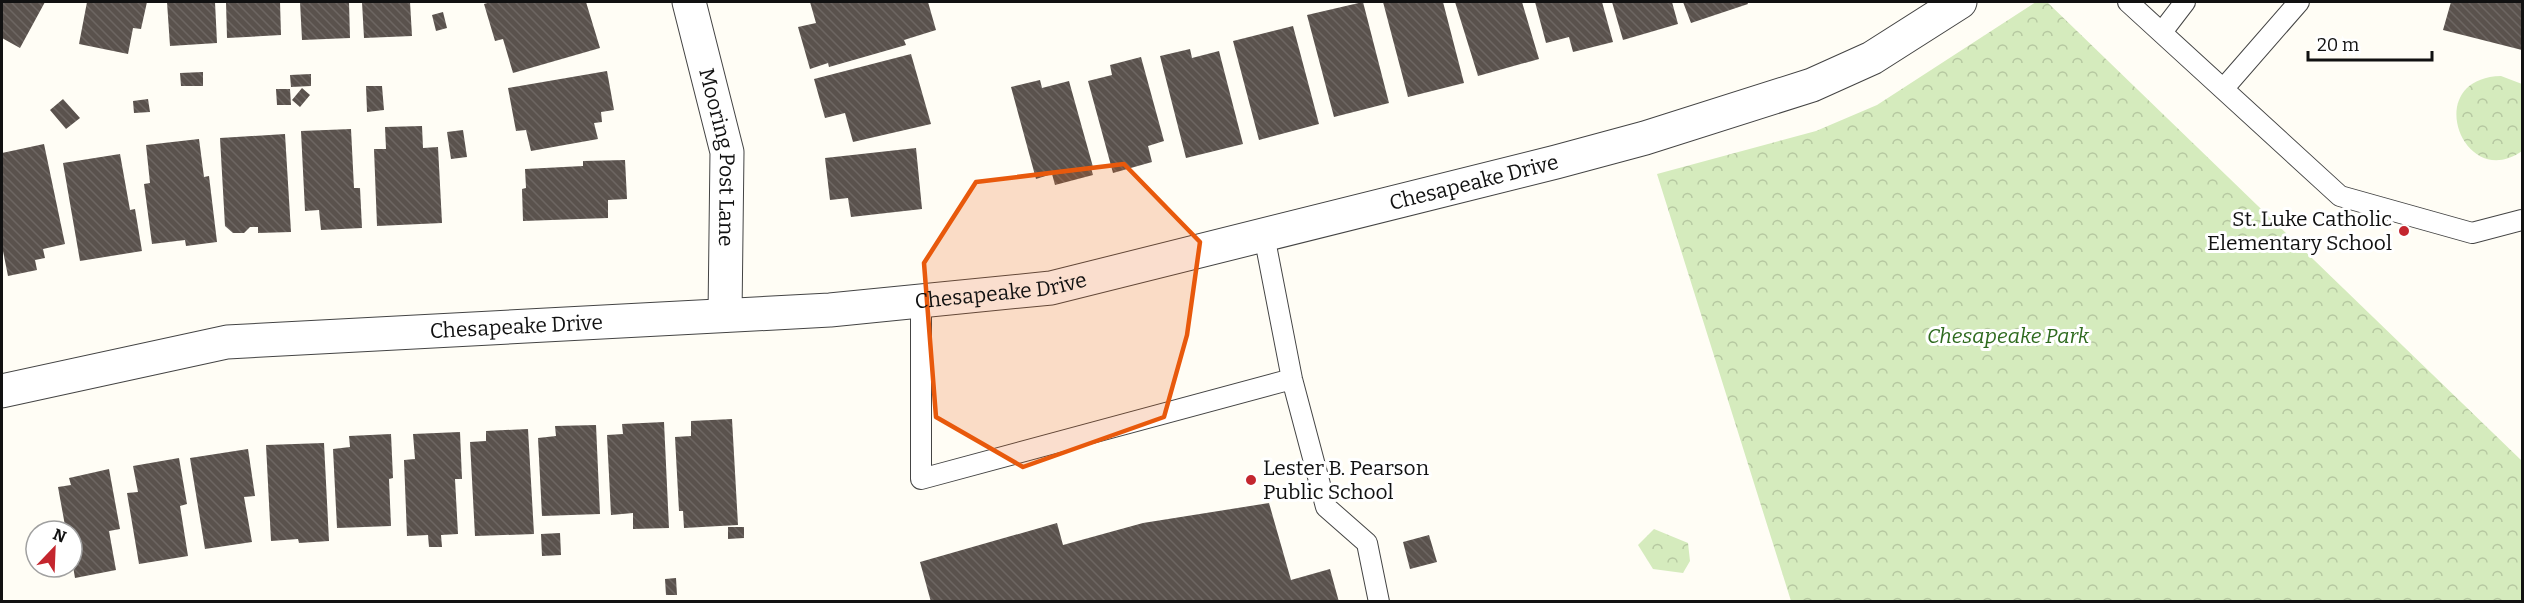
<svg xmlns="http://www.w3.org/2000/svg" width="2524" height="603" font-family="Bitter,serif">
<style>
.park{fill:url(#park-crowns)}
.building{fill:url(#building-back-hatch)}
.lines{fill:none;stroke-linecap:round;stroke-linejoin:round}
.lane-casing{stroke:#444;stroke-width:22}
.street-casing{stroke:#444;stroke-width:35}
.lane{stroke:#fff;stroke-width:20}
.street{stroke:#fff;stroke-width:33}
.marked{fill:#e8590c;fill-opacity:0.2;stroke:#e8590c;stroke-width:4.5;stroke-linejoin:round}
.poi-dot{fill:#c4262e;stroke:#fff;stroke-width:2}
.labels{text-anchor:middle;stroke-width:6;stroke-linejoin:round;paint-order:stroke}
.street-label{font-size:21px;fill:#111;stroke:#fff}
.poi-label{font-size:21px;fill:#111;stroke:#fff;text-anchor:end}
.park-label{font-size:21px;font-style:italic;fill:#2f6b1f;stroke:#fff}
</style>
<defs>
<pattern id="park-crowns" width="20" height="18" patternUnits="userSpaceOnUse" patternTransform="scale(1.5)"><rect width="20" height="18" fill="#d5ebbd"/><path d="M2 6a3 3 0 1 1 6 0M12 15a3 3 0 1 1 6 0" fill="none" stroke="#b6c8a1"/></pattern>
<pattern id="building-back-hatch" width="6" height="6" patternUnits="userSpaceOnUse" patternTransform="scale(1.5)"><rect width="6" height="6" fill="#5a524d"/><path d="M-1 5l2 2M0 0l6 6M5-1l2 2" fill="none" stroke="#6d6662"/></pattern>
</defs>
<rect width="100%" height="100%" fill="#fffdf5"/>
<path class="park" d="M2036,2H2047L2522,461V601H1791L1657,174L1816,131L1877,105Z
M2501,76L2522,84V151C2463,193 2420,78 2501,76Z
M1654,529L1688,543L1690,561L1683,573L1653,569L1638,545Z"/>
<path class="building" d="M2,2H45L20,48L2,38Z
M87,2H147L141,29L133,28L128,54L79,44Z
M167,2H215L217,43L170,46Z
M226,2H280L281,35L227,38Z
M300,2H349L350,38L302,40Z
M362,2H410L412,36L364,38Z
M491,2H586L600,48L513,73L503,39L495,41L484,4Z
M810,2H928L936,30L904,40L906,45L829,67L828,63L810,69L798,27L816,23Z
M1363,2L1389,103L1334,117L1307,15Z
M1383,2H1443L1464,83L1408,97Z
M1455,2H1522L1539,59L1478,76Z
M1535,2H1602L1613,42L1573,52L1569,37L1546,43Z
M1612,2H1672L1678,24L1623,40Z
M1683,2H1747L1748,4L1691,23Z
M2451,2H2522V50L2443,30Z
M443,12L447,28L436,31L432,15Z
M1293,26L1319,124L1259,140L1233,41Z
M1190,49L1192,58L1219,51L1243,144L1186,158L1160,56Z
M911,54L931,124L853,142L845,113L825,118L814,79Z
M1141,57L1164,141L1148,146L1152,162L1113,173L1088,81L1112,75L1110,65Z
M607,71L614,110L601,112L602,122L594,123L598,139L531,151L526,130L516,131L508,88Z
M203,72V86H181L180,73Z
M311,74V86L291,87L290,75Z
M1040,80L1042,88L1069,81L1093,167L1091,168L1093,175L1055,185L1052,174L1036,179L1011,87Z
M366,86H382L384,110L367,112Z
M302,88L310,95L300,107L292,100Z
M276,89H290L291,105H277Z
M63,99L80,118L66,129L50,110Z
M148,99L150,112L134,113L133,101Z
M422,126L423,148L438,147L442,223L377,226L374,149H386L385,127Z
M351,129L354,188H360L362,228L321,230L319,210L305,211L301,131Z
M463,130L467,157L451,159L447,132Z
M285,134L291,232L258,233V227H250L244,233H233L225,226L220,138Z
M199,139L204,177L209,176L217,242L186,246L185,240L152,244L144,184L150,183L146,145Z
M44,144L65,244L43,249L45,258L35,260L37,270L8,276L2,246V153Z
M916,148L922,209L851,217L848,198L830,200L825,158Z
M120,154L130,210L135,209L142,251L80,261L63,163Z
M625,160L627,199L608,200V218L523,221L522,189L526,188L525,169L583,166V161Z
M732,419L738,525L684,528L683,511H679L675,437L691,436V421Z
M664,422L669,528L633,529V513L611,515L607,435L623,434L622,424Z
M596,425L600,514L542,516L538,438L556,436L555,426Z
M528,429L534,534L475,536L470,442L486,441V431Z
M460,432L462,479H455L458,534L441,535L442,547H429L428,535L407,536L404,460L415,459L413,434Z
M391,434L393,478L389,479L391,526L337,528L333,449L350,447L349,436Z
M324,443L329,541L299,543L298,539L271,541L266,445Z
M248,449L255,496L244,497L252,542L205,549L190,458Z
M179,458L187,504L180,506L188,556L139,564L127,493L138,492L133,466Z
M109,469L120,529L109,531L116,570L75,578L72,560V531H66L58,487L71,485L69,478Z
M1269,503L1291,580L1330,569L1339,602H931L920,562L1057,523L1063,545L1143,523Z
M728,527H744V538L728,539Z
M560,533L561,555L542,556L541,534Z
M1429,535L1437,562L1410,569L1403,542Z
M676,578L677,595H666L665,579Z"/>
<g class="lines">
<g class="lane-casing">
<path id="lane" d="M2128,2L2340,196L2472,233L2522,220
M2162,32L2185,2
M2224,88L2299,2
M1264,235L1292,379L1326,507L1367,543L1379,602
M921,302V479L1292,379"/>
</g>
<g class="street-casing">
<g id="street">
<path id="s1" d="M689,2L727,152L725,315"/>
<path id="s2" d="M2,391L227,342L830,310L1051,288L1556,162L1645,138L1812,85L1872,58L1960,2"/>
</g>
</g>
<use href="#lane" class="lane"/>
<use href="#street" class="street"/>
</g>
<path class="marked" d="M1124,164L1200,242L1187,335L1164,417L1023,467L936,417L924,263L976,182Z"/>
<g class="poi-dot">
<circle cx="2404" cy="231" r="6"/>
<circle cx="1251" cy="480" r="6"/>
</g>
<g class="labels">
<g class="street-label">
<text dy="7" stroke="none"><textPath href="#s1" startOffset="159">Mooring Post Lane</textPath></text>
<text dy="7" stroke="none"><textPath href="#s2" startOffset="1492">Chesapeake Drive</textPath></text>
<text dy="7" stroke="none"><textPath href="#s2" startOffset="1006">Chesapeake Drive</textPath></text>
<text dy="7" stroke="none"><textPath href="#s2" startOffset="520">Chesapeake Drive</textPath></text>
</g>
<g class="poi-label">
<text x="2392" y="226">St. Luke Catholic<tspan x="2392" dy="24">Elementary School</tspan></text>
<text x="1263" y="475" text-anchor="start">Lester B. Pearson<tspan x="1263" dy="24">Public School</tspan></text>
</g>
<g class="park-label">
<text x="2008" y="343">Chesapeake Park</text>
</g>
</g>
<rect width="2524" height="603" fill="none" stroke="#111111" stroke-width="6"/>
<g transform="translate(54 549) rotate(23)"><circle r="28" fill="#ffffff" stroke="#a0a0a0" stroke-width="1.5"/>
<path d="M0-4.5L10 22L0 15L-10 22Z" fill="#c4262e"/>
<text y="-9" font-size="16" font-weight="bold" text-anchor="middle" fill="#111111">N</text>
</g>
<path d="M2308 51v9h124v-9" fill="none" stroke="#111111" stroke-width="3"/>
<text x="2317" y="51" font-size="18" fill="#111111" stroke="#ffffff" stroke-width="4.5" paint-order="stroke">20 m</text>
</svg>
